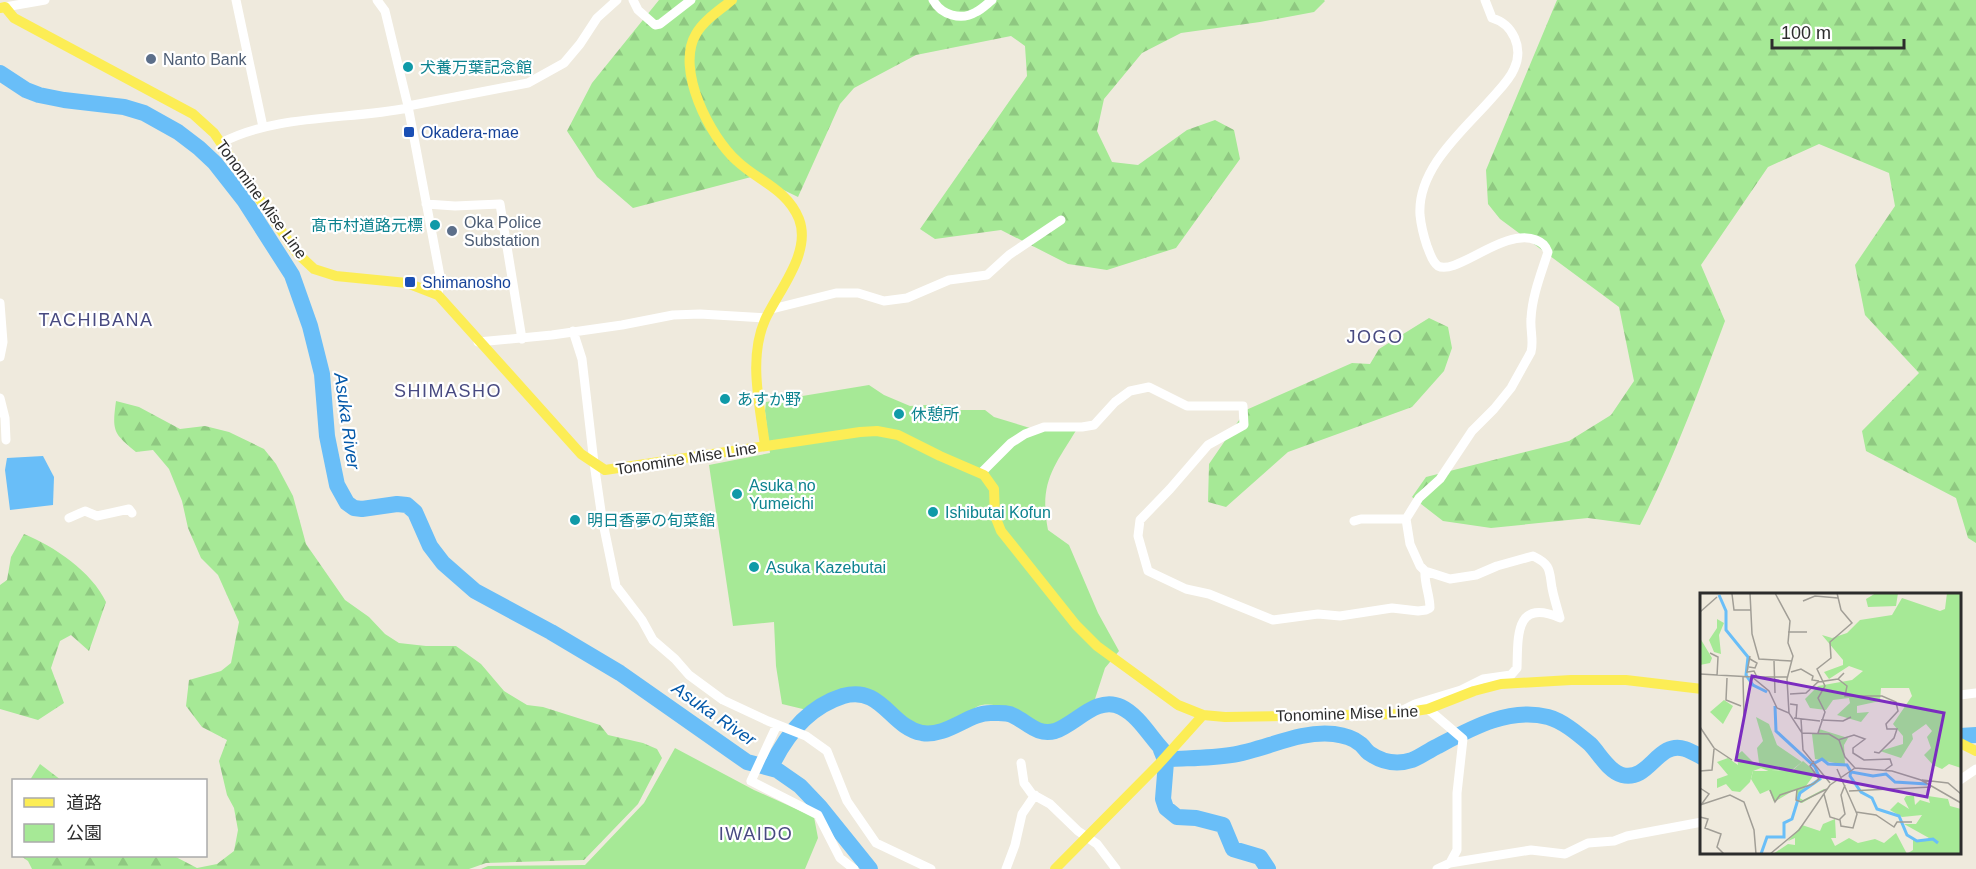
<svg xmlns="http://www.w3.org/2000/svg" width="1976" height="869" font-family="Helvetica,'Noto Sans JP',sans-serif">
<style>
.forest{fill:url(#forest-firs)}
.park{fill:#a6e996}
.water{fill:#69bef8}
.lines{fill:none;stroke-linecap:round;stroke-linejoin:round}
.river{stroke:#69bef8;stroke-width:16}
.minor{stroke:#fff;stroke-width:9}
.major{stroke:#fced55;stroke-width:10}
.service-dot{fill:#5c6f8a;stroke:#fff;stroke-width:2}
.culture-dot{fill:#0f9aa8;stroke:#fff;stroke-width:2}
.transit-dot{fill:#1a4fb4;stroke:#fff;stroke-width:2}
.labels{text-anchor:middle;stroke-width:4.5;stroke-linejoin:round;paint-order:stroke}
.service-label{font-size:16px;fill:#4e5e75;stroke:#fff;text-anchor:start}
.culture-label{font-size:16px;fill:#0d838f;stroke:#fff;text-anchor:start}
.transit-label{font-size:16px;fill:#164399;stroke:#fff;text-anchor:start}
.street-label{font-size:16px;fill:#2c2c2c;stroke:#fff}
.neighbourhood-label{font-size:18px;letter-spacing:1.5px;fill:#484a81;stroke:#fff}
.water-label{font-size:18px;font-style:italic;fill:#0358a9;stroke:#fff}
.inset-river{fill:none;stroke:#69bef8;stroke-width:3}
.inset-road{fill:none;stroke:#a19e96;stroke-width:1.5}
.view{fill:#7b2cbf;fill-opacity:0.15;stroke:#7b2cbf;stroke-width:3}
.inset-edge{fill:none;stroke:#2c2c2c;stroke-width:3}
</style>
<defs>
<pattern id="forest-firs" width="22" height="20" patternUnits="userSpaceOnUse" patternTransform="scale(1.5)"><rect width="22" height="20" fill="#a6e996"/><path d="M5 1l3.5 6h-7zM16 11l3.5 6h-7z" fill="#8fc881"/></pattern>
</defs>
<rect width="100%" height="100%" fill="#efeadd"/>
<path class="forest" d="M659,0H1324L1325,1L1314,12L1260,22L1181,33L1142,53L1104,99L1097,131L1112,162L1138,165L1187,130L1215,120L1234,130L1240,159L1176,248L1107,270L1068,264L1001,230L935,239L920,229L1027,76L1025,46L1011,36L916,55L854,88L840,104L798,197L755,176L633,208L597,177L567,131L592,83Z
M1557,0H1976V543L1968,538L1956,498L1866,451L1862,431L1919,373L1865,315L1855,265L1895,206L1889,173L1819,144L1768,167L1701,265L1725,321C1699,390 1674,459 1640,525L1588,518L1491,528L1443,521L1412,497L1426,477L1569,441L1611,415L1634,381L1619,307L1500,219L1488,204L1486,170Z
M1429,318L1448,327L1452,348L1444,371L1412,407L1288,452L1226,507L1208,502L1209,464L1246,410L1352,363L1370,364L1379,349Z
M116,401L139,407L180,429L205,426L229,432L264,449L276,464L293,496L306,544L345,600L369,617L385,634L399,643L426,646H456L481,664L504,691L527,705L543,707L600,725L608,735L643,743L657,749L662,758L638,804L584,860L486,863L469,869H32L28,861L21,856H174L197,868L217,864L234,851L238,830L234,808L227,795L219,761L227,740L202,727L186,706L189,680L221,671L231,663L239,622L218,575L201,558L188,528L182,501L169,469L153,450L136,452C113,433 112,431 116,401Z
M24,534C54,546 92,572 106,602L89,651L71,635L60,641L51,668L64,703L38,720L0,709V585L7,580L11,557Z
M40,764L61,780H30Z"/>
<path class="park" d="M869,385L884,395L910,406L942,404L953,410H985L994,417L1030,428L1077,429C1053,468 1039,483 1048,530L1069,545L1098,613L1119,651L1105,668L1094,702L1079,709L1058,725L1041,728C1025,716 1003,702 982,705C974,706 966,716 959,720C949,725 935,729 923,729C915,728 906,720 900,715C893,709 887,701 879,696C854,681 828,695 807,710L782,704L776,666L774,622L733,626L709,465L770,453L765,411L766,402Z
M675,748L754,790L814,817L818,838L805,869H481L488,866L585,865L644,803Z"/>
<path class="water" d="M43,456L54,477L53,505L10,510L5,470L7,458Z"/>
<g class="lines">
<path class="river" d="M0,73L26,90L39,95L64,100L124,107L144,113L178,132L199,148L215,163L244,200L292,275L310,326L322,374L327,436L337,485L347,503L354,508L362,509L397,504L407,505L415,512L430,546L443,563L475,591L551,632L620,673L747,762L777,770L800,786L820,807L870,869
M1960,736L1976,735
M1161,750L1166,762L1163,799L1166,808L1177,817L1196,818L1223,825L1233,849L1260,857L1268,869
M771,767C786,735 808,707 843,696C882,685 890,727 922,733C948,737 969,712 992,713C999,713 1008,712 1014,716C1028,723 1038,736 1055,731C1076,724 1097,695 1121,707C1142,717 1154,745 1172,759C1192,758 1212,758 1231,755C1265,750 1299,730 1334,734C1341,735 1353,738 1359,743C1363,745 1365,750 1369,753C1382,762 1397,765 1412,760C1420,757 1428,751 1436,747C1470,729 1508,707 1548,717C1563,721 1578,734 1590,744C1599,753 1609,772 1622,775C1650,782 1657,740 1685,749C1691,751 1696,754 1702,757"/>
<path class="minor" d="M236,0L263,127
M377,0L385,11L408,106L440,276L438,295
M633,0L638,10L655,25L660,24L691,0
M933,0C941,15 961,21 976,12C982,9 987,4 992,0
M5,7L45,0
M408,106L528,83L564,63L580,44L597,18L617,0
M221,143C276,114 348,120 408,108
M426,204L455,206L500,204L522,339
M0,303L3,342L0,357
M772,309L836,293H858L884,301L907,298L949,280L987,275L1009,255L1061,220
M573,331L582,359L594,463L602,518L616,586L642,620L653,640L675,659L689,675L723,700L768,721L806,736L827,751L847,801L876,843L931,869
M478,342L552,335L622,325L673,315L700,314L766,318
M0,398L5,418L6,440
M981,473L1011,443L1025,434L1044,427H1082L1094,425L1115,402L1130,391L1149,387L1187,406H1243L1244,425L1208,445L1170,489L1140,520L1138,536L1148,571L1186,589L1209,594L1273,620L1318,614L1340,616L1392,608L1418,611L1426,610L1430,608C1430,595 1424,583 1425,571
M69,518L85,511L97,516L129,509L132,513
M1354,521L1361,519H1406
M1960,695L1976,693
M1428,709L1463,739L1457,793V850L1450,863
M1401,711L1415,704L1461,690L1483,679L1511,675L1517,668C1518,636 1515,598 1560,618C1557,608 1554,598 1552,588C1549,571 1552,565 1533,556L1497,566L1476,575L1450,579L1425,571L1420,566L1410,544L1406,519L1419,498L1440,479L1472,431L1494,409L1511,388L1531,352C1534,341 1530,330 1531,319C1532,296 1541,274 1548,252C1545,245 1543,243 1536,240C1505,227 1456,276 1438,266C1432,262 1430,253 1427,246C1424,237 1421,225 1420,215C1417,168 1464,130 1492,98C1500,89 1510,79 1514,69C1524,48 1513,24 1492,18L1485,0
M777,725L751,781L818,815L840,858L854,869
M1021,763L1024,783L1032,794L1050,804L1078,831L1097,844L1116,869
M1960,780L1976,769
M1006,869L1015,845L1022,814L1035,795
M1437,869L1450,863L1531,850L1565,854L1588,843L1614,841L1627,836L1702,822"/>
<path class="major" d="M732,0C720,10 704,20 696,34C675,69 710,137 737,161C758,181 787,189 799,219C812,253 778,291 765,320C748,359 760,405 765,446
M0,8L5,7L14,18L193,114L214,133L296,252L314,269L336,276L407,283L438,295L581,454L605,470L860,432L877,431L898,435L940,456L984,475L994,489L995,516L1001,531L1076,625L1097,646L1178,705L1203,715L1225,717L1396,714L1428,709L1474,691L1501,684L1571,680H1626L1702,689
M1960,743L1976,751
M1055,869L1158,765L1203,715"/>
</g>
<g class="service-dot">
<circle cx="151" cy="59" r="6"/>
<circle cx="452" cy="231" r="6"/>
</g>
<g class="culture-dot">
<circle cx="408" cy="67" r="6"/>
<circle cx="435" cy="225" r="6"/>
<circle cx="725" cy="399" r="6"/>
<circle cx="899" cy="414" r="6"/>
<circle cx="737" cy="494" r="6"/>
<circle cx="933" cy="512" r="6"/>
<circle cx="575" cy="520" r="6"/>
<circle cx="754" cy="567" r="6"/>
</g>
<g class="transit-dot">
<rect x="403" y="126" width="12" height="12" rx="3"/>
<rect x="404" y="276" width="12" height="12" rx="3"/>
</g>
<g class="labels">
<g class="service-label">
<text x="163" y="65">Nanto Bank</text>
<text x="464" y="228">Oka Police<tspan x="464" dy="18">Substation</tspan></text>
</g>
<g class="culture-label">
<text x="420" y="73">犬養万葉記念館</text>
<text x="423" y="231" text-anchor="end">髙市村道路元標</text>
<text x="737" y="405">あすか野</text>
<text x="911" y="420">休憩所</text>
<text x="749" y="491">Asuka no<tspan x="749" dy="18">Yumeichi</tspan></text>
<text x="945" y="518">Ishibutai Kofun</text>
<text x="587" y="526">明日香夢の旬菜館</text>
<text x="766" y="573">Asuka Kazebutai</text>
</g>
<g class="transit-label">
<text x="421" y="138">Okadera-mae</text>
<text x="422" y="288">Shimanosho</text>
</g>
<g class="street-label">
<text transform="translate(262 199) rotate(54)" y="6">Tonomine Mise Line</text>
<text transform="translate(686 458) rotate(-9)" y="6">Tonomine Mise Line</text>
<text transform="translate(1347 713) rotate(-2)" y="6">Tonomine Mise Line</text>
</g>
<g class="neighbourhood-label">
<text x="96" y="326">TACHIBANA</text>
<text x="1375" y="343">JOGO</text>
<text x="448" y="397">SHIMASHO</text>
<text x="756" y="840">IWAIDO</text>
</g>
<g class="water-label">
<text transform="translate(347 421) rotate(82)" y="6">Asuka River</text>
<text transform="translate(714 714) rotate(35)" y="6">Asuka River</text>
</g>
</g>
<g transform="translate(1700 593)">
<rect width="261" height="261" fill="#efeadd"/>
<path d="M176,0H198L196,13L168,14L166,6ZM247,0L261,1V175L249,171L242,176L233,172L224,162L231,155L227,144L232,138L226,131L212,141L213,146L201,165L180,158L203,151V143L193,131L212,103L209,95H181L180,108L157,113V120L169,119L161,129L137,122L150,110L149,105L133,107L126,117L110,115L105,106L118,93L152,87L163,78L149,73L129,86L124,79L143,72V67L122,42L132,45L147,40L160,27L192,22L202,5L240,18L245,16ZM17,26L24,30L19,42L21,61L14,59L9,47L17,35ZM0,45L12,65L10,70L0,72ZM24,107L33,113L23,131L10,119ZM56,124L69,131L77,152L102,169L92,177L71,178L76,181L61,175L53,178L50,189L40,199L32,198L26,191L17,195V186L28,182L17,169L28,165L38,172L37,162L42,158L55,171L59,170L57,155L63,148ZM206,203H214L215,212L220,207L230,210L228,203L248,206L250,213L261,216V261L208,260L213,257V247L226,248L229,245L204,231H216L222,222L202,224L190,217L198,209L209,216L204,206ZM135,226L136,245H131L135,253L149,245L158,250L175,246L184,250L196,240L207,261H73L88,251L95,252V245L88,248L102,232L120,238L123,231Z" fill="#a6e996"/>
<path d="M119,136L148,145L144,152L145,172L115,166L112,141H118ZM103,168L116,179L98,204L103,207L124,196H126L102,210L96,208V196L74,209L69,197L60,201L51,186L53,178H92Z" fill="#a6e996"/>
<path class="inset-river" d="M19,2L26,18V37L48,64L46,82L53,92L67,99M113,171L122,166L128,171L147,172L151,179L173,183L186,181L195,189L227,191M151,177L150,183L161,199L172,205L177,216L199,223L207,242L217,248L233,246L238,250M61,261L67,244H84V230L92,226L100,200L120,186L115,174L76,138L75,113"/>
<path class="inset-road" d="M50,0L52,41L59,66L92,68M75,0L90,28L88,50L93,63L87,86L89,120M32,1L34,17H51M103,8L115,3L138,5M0,19L17,4M88,39H107M10,60L18,64L17,83M50,63L47,79L54,78L57,84M74,68L75,100M49,74L55,75L57,70L50,66M91,79L101,76L113,83L112,87L119,88M0,81L52,84L69,98L77,115L89,120L102,140L129,141L139,147L145,164L155,175M43,84L44,126M53,84H88M27,85L26,107L41,113M138,86L147,93L145,103H182L196,109L198,118L186,131L187,136H197L194,145L179,160L174,159M90,101L106,100L118,89L138,86L144,80M90,111L97,112L96,126M94,125L120,128M101,126L103,157L130,190M121,127L143,128L151,124M0,134L14,155L32,167M118,140L125,119L118,105L125,93L117,76L131,65L130,49L152,30L141,17L137,0M138,147L154,142L165,146L153,155V160L164,167L190,166L192,172L185,177M155,175L192,178L221,187L261,210M0,178L12,177L14,156M222,187L248,190L261,201M0,195L9,201L1,212M97,196L96,207L101,209L127,196M70,197L75,209L80,202L113,191L119,186L110,173L114,168M149,198L231,194M124,201L130,224L140,227L141,233L153,235L157,221L137,176M0,212L30,202L44,209L54,237L56,261M156,219L176,222L194,234L197,229H212M0,224L8,226L5,235L21,241L17,254L24,261M139,227L145,221L141,202L145,192M70,261L99,237L130,192L155,175"/>
<path class="view" d="M52,83L244,120L227,204L36,167Z"/>
<rect width="261" height="261" class="inset-edge"/>
</g>
<rect x="12" y="779" width="195" height="78" fill="#ffffff" stroke="#ababab" stroke-width="1.5"/>
<rect x="24" y="798" width="30" height="9" fill="#fced55" stroke="#ababab" stroke-width="1.5"/>
<text x="66" y="809" font-size="18" fill="#2c2c2c">道路</text>
<rect x="24" y="824" width="30" height="18" fill="#a6e996" stroke="#ababab" stroke-width="1.5"/>
<text x="66" y="839" font-size="18" fill="#2c2c2c">公園</text>
<path d="M1772 39v9h132v-9" fill="none" stroke="#2c2c2c" stroke-width="3"/>
<text x="1781" y="39" font-size="18" fill="#2c2c2c" stroke="#ffffff" stroke-width="4.5" paint-order="stroke">100 m</text>
</svg>
